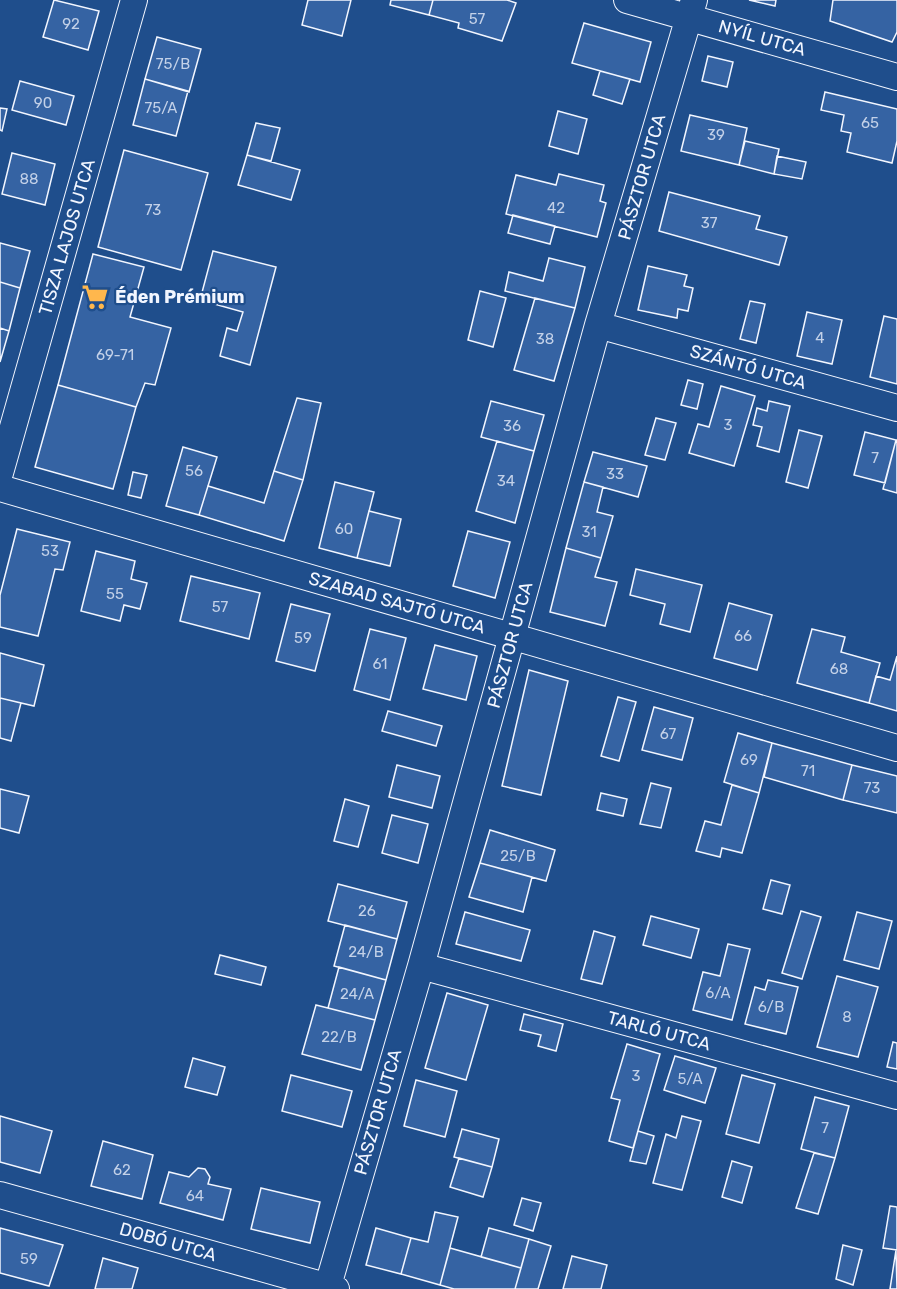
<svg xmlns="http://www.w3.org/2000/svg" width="897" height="1289" font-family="Rubik,sans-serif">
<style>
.building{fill:#3563a3;stroke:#f2f6ff;stroke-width:1.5}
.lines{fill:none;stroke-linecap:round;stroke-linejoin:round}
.minor-casing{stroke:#f2f6ff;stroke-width:28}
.minor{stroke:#1f4e8c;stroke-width:26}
.labels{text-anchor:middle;stroke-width:4.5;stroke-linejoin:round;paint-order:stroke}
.number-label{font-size:15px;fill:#c3d1e8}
.street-label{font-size:18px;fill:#f2f6ff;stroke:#1f4e8c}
.poi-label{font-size:18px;font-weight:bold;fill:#f2f6ff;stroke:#1f4e8c;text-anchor:start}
</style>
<rect width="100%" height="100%" fill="#1f4e8c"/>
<path class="building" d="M54,0L99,11L88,50L43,37Z
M308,0H351L342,36L302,25Z
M391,0H433L429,15L390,5Z
M433,0H507L516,3L502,41L458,28L459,23L429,15Z
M749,0H776L775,6Z
M833,0H897V32L892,42L830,21Z
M584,23L651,42L640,82L572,63Z
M157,37L201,49L189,92L145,79Z
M708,56L733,62L727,87L702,81Z
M600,71L630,79L622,104L593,95Z
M145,79L188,91L176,136L133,125Z
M20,81L74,96L66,125L12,110Z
M825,92L897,109V141L892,163L847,152L851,133L841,131L844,115L821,110Z
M0,108L7,109L2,131L0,130Z
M558,111L587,119L578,154L549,146Z
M690,115L747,128L739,165L681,151Z
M256,123L280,128L271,161L247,155Z
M745,141L779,149L774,174L739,165Z
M124,150L208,173L181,270L98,247Z
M12,153L55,164L45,205L2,194Z
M247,155L300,170L291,200L238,185Z
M777,156L806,162L802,179L774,174Z
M559,174L604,185L600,201L606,203L597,237L506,214L516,175L556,185Z
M669,192L760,216L756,229L787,237L779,265L659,231Z
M513,215L555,226L550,244L508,233Z
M0,243L30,251L20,288L0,282Z
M213,251L276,267L250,365L220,356L227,328L237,331L243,312L200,300Z
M93,254L144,267L130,317L171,328L155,385L145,383L136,407L58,385Z
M549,258L585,267L575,308L505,291L509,272L543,281Z
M648,266L687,275L684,286L693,288L688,311L678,309L677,318L638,310Z
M0,282L20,288L9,331L0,328Z
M480,291L506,298L493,347L468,340Z
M535,298L575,308L554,381L514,370Z
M750,301L765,304L756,343L740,339Z
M807,312L842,320L832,364L797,356Z
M884,316L897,319V384L870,377Z
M0,328L9,331L0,362Z
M688,380L703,384L697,409L681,405Z
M58,385L136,407L113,489L35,467Z
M721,386L755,396L734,466L689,453L698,424L709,427Z
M297,398L321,403L303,480L274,471Z
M491,401L544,415L534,451L481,437Z
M769,401L790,406L779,452L757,446L762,427L753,425L757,408L767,411Z
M656,418L676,423L665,460L645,455Z
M799,430L822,436L808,488L786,482Z
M865,432L896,440L885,483L854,475Z
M896,440H897V493L883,489Z
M497,441L534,451L515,523L476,511Z
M183,447L217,457L199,515L166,506Z
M593,452L647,466L638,497L584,482Z
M274,471L303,480L284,541L199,515L208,486L264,503Z
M133,472L147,475L141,498L128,495Z
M335,482L374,492L357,558L319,548Z
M584,482L603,487L597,512L613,516L601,558L566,548Z
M369,511L401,519L390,566L357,558Z
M17,529L70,542L63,570L55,569L38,636L0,627V595Z
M468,531L510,542L495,598L453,586Z
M566,548L601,558L595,577L617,582L605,626L550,612Z
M96,551L135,561L131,579L147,583L140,609L124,605L120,621L81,611Z
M636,569L702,585L690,632L660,624L665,604L630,595Z
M191,576L260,593L249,639L180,621Z
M729,603L772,615L757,670L714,658Z
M291,604L330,614L315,671L276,661Z
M370,629L406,638L390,700L354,690Z
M812,629L845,637L841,652L880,663L869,703L797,683Z
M435,645L477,656L466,700L423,689Z
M0,653L44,665L34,706L0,698Z
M897,656V711L869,703L876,676L890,680Z
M529,670L568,681L541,795L502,786Z
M618,697L636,702L619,761L601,756Z
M0,698L21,703L11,741L0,738Z
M654,707L693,718L682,760L642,750Z
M388,711L442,726L436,746L382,731Z
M738,733L772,743L759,793L724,782Z
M772,743L852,765L843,800L764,777Z
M397,765L440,776L432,808L389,797Z
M852,765L897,776V813L843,800Z
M651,783L671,788L661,828L640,824Z
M732,785L759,793L742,853L722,848L720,857L696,851L705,821L721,825Z
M0,789L29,796L19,833L0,828Z
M601,793L627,799L623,816L597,810Z
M345,799L369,806L358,847L334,841Z
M392,815L428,824L418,863L382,853Z
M490,830L555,850L546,881L480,863Z
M480,863L532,877L523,912L469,897Z
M771,880L790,885L782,914L763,909Z
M338,884L407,902L397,939L328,921Z
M801,911L821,917L802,979L782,973Z
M465,912L530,930L521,961L456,944Z
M857,912L892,921L879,969L844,960Z
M651,916L699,929L691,958L643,945Z
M345,925L397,939L386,980L334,966Z
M594,931L615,937L602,984L581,979Z
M728,944L750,949L732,1020L693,1010L703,972L720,976Z
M220,955L266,967L261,985L215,974Z
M339,967L386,980L375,1020L328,1008Z
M837,976L878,987L858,1057L817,1047Z
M768,980L798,987L786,1034L745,1024L755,987L765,990Z
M447,993L488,1005L466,1080L425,1068Z
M316,1005L375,1020L361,1070L302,1054Z
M524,1014L563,1024L556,1051L538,1046L541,1035L520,1030Z
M893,1042L897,1043V1069L887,1067Z
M627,1044L660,1054L633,1148L609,1141L620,1100L611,1098Z
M675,1056L716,1068L705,1103L664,1090Z
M193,1058L225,1067L217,1095L185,1087Z
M291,1075L352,1091L342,1127L282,1111Z
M742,1075L775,1084L759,1143L726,1134Z
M416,1080L457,1091L445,1137L404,1126Z
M815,1097L849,1106L835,1158L801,1149Z
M0,1116L52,1131L40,1173L0,1162Z
M682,1116L701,1121L682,1190L653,1183L666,1134L676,1138Z
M462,1129L499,1139L492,1167L454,1157Z
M638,1131L654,1136L646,1164L630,1161Z
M103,1141L153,1155L142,1199L91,1186Z
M814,1153L835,1158L818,1214L796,1208Z
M459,1158L492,1167L483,1197L450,1187Z
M732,1161L752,1167L742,1203L722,1197Z
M198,1168L205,1169L210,1177L208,1184L231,1189L223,1220L160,1203L169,1172L189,1177Z
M261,1188L320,1202L310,1243L251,1229Z
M522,1198L541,1203L533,1231L514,1225Z
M890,1206L897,1207V1250L883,1248Z
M435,1212L458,1217L440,1285L401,1274L411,1238L428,1242Z
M0,1228L63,1245L49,1286L0,1273Z
M376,1228L411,1238L401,1274L366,1265Z
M489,1228L529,1239L521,1268L481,1257Z
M529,1239L551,1246L538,1289H515Z
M843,1245L862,1250L853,1285L836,1279Z
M450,1248L521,1268L515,1289H454L440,1285Z
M896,1250L897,1289H890Z
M572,1256L607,1265L601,1289H563Z
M103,1258L138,1268L132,1289H95Z"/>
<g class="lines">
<g class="minor-casing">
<path id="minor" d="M627,0L897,77
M598,325L897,408
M0,473L134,0
M0,488L897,748
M421,966L897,1096
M0,1195L336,1289
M327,1289L421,966L598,325L694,0"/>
</g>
<use href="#minor" class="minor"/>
</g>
<defs>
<g id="supermarket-bare" transform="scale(2.07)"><path d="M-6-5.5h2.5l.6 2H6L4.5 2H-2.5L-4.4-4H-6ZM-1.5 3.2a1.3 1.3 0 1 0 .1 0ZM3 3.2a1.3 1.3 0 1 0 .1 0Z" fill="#ffb74d" stroke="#1f4e8c" stroke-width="2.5" paint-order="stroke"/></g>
</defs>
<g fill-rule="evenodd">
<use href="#supermarket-bare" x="95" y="297"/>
</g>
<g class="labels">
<g class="number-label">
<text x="477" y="24">57</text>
<text x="71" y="29">92</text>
<text x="173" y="69">75/B</text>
<text x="43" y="108">90</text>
<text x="161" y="113">75/A</text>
<text x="870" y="128">65</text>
<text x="716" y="140">39</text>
<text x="29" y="184">88</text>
<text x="556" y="213">42</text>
<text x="153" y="215">73</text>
<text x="709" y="228">37</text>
<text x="820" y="343">4</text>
<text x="545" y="344">38</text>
<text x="115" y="360">69-71</text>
<text x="728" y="430">3</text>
<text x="512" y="431">36</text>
<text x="875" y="463">7</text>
<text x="194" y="476">56</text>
<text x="615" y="479">33</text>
<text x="506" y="486">34</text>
<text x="344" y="534">60</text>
<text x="589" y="537">31</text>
<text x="50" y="556">53</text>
<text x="115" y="599">55</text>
<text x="220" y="612">57</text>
<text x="743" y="641">66</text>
<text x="303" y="643">59</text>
<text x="380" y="669">61</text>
<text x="839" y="674">68</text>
<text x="668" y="739">67</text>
<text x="749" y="765">69</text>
<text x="808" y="776">71</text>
<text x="872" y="793">73</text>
<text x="518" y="861">25/B</text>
<text x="367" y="916">26</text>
<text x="366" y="957">24/B</text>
<text x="718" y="998">6/A</text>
<text x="357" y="999">24/A</text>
<text x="771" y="1012">6/B</text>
<text x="847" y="1022">8</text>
<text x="339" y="1042">22/B</text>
<text x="636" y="1081">3</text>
<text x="690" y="1084">5/A</text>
<text x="825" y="1133">7</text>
<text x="122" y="1175">62</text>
<text x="195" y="1201">64</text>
<text x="29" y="1264">59</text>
</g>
<g class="street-label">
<text transform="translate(762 38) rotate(16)" y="6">NYÍL UTCA</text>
<text transform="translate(642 177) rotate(-74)" y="6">PÁSZTOR UTCA</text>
<text transform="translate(67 237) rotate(-74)" y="6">TISZA LAJOS UTCA</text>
<text transform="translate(748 367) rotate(16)" y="6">SZÁNTÓ UTCA</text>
<text transform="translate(397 603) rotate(16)" y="6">SZABAD SAJTÓ UTCA</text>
<text transform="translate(510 645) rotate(-75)" y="6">PÁSZTOR UTCA</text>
<text transform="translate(659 1031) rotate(15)" y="6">TARLÓ UTCA</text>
<text transform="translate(378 1112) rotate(-74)" y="6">PÁSZTOR UTCA</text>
<text transform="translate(168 1242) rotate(16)" y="6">DOBÓ UTCA</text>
</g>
<g class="poi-label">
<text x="115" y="303">Éden Prémium</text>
</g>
</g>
</svg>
